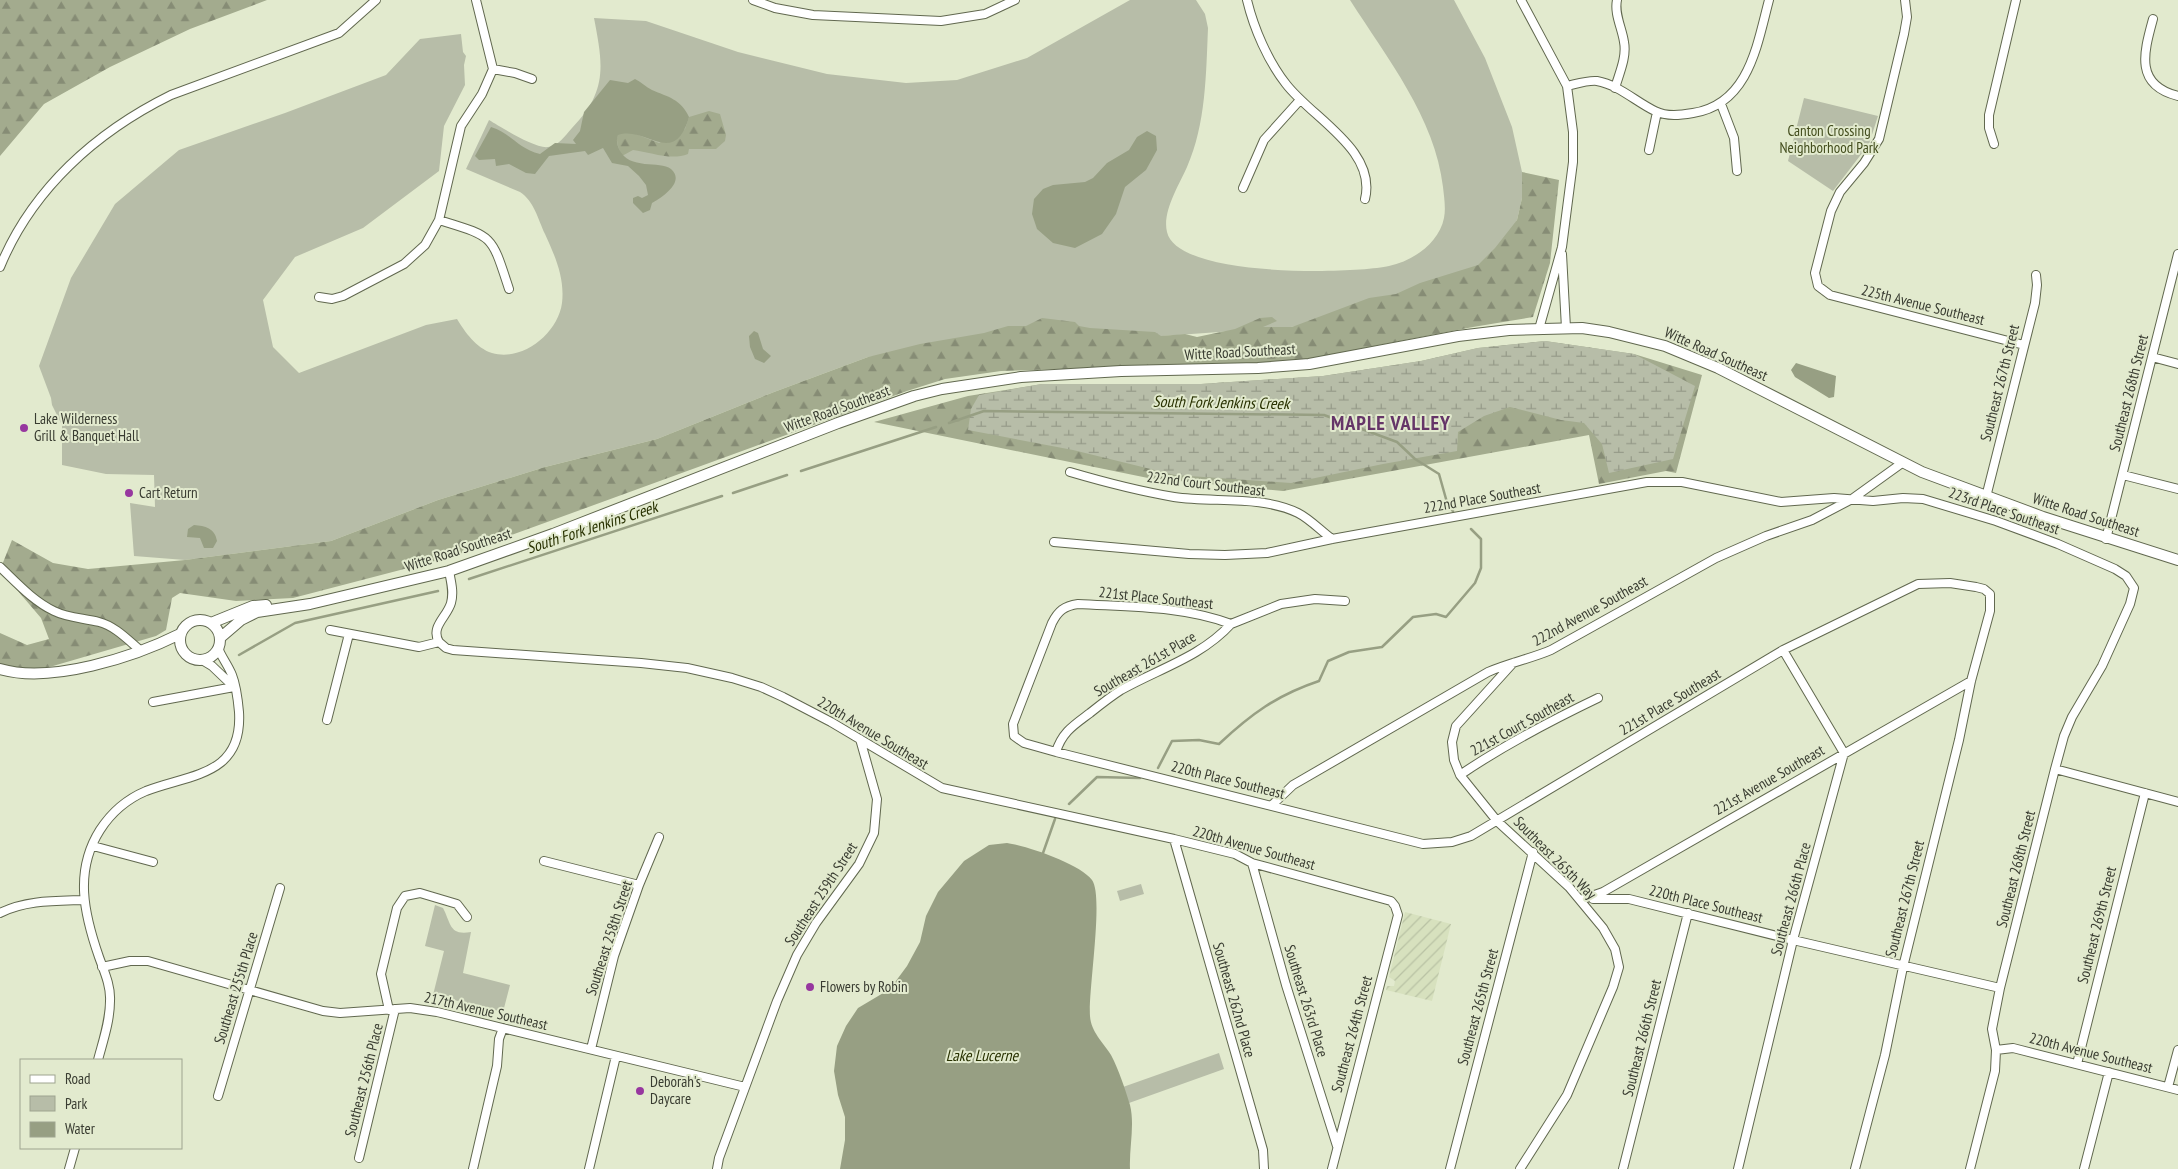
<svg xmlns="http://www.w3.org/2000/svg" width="2178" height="1169" font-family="'PT Sans Narrow',sans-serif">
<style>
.industrial{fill:url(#industrial-furrows)}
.green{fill:#b7bda8}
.forest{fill:url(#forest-firs)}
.wetland{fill:url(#wetland-marsh)}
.water{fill:#979f83}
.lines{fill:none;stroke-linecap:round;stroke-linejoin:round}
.stream{stroke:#979f83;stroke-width:2.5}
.minor-casing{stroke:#61684f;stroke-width:10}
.tertiary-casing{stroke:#61684f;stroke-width:12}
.minor{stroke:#fff;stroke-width:8}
.tertiary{stroke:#fff;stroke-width:10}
.poi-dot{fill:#97379f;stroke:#e2eace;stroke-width:2}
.labels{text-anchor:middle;stroke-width:4;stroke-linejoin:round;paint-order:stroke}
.park-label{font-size:15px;fill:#434d1d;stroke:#e2eace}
.street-label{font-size:15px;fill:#393c31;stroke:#e2eace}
.poi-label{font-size:15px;fill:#393c31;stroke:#e2eace;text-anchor:start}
.water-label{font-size:16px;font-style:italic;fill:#283100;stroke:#e2eace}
.district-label{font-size:20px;font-weight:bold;letter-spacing:1px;fill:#653568;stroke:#e2eace}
</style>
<defs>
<pattern id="industrial-furrows" width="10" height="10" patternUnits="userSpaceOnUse" patternTransform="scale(1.25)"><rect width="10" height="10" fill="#d7e1be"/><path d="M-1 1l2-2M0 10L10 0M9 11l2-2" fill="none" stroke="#b9c2a4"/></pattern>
<pattern id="forest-firs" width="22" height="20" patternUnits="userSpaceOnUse" patternTransform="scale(1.25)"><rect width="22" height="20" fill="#a3ab8e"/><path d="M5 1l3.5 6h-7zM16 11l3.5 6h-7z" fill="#868c75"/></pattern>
<pattern id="wetland-marsh" width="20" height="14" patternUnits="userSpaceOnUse" patternTransform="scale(1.25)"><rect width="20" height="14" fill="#b7bda8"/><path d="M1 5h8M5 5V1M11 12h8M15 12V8" fill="none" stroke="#969b89"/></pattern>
</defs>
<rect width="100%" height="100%" fill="#e2eace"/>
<path class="industrial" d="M1405,912L1451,924L1432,1001L1386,990L1387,986H1394L1395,981L1389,977Z"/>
<path class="green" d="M1130,0H1196L1205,14L1208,28C1206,74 1206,124 1187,167C1179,185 1162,212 1167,232C1177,278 1353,274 1389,266C1413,261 1439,243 1444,218C1446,208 1444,197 1443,187C1435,118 1387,58 1350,0H1454L1485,58L1512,127L1522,172V198L1517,220L1498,257L1360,322L868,357L774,392L657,439L545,467L438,500L331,541L185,560L134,556L130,503L155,507L154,475L106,474L62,465V425L52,405L51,398L39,366L71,278L115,204L179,150L285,113L386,75L420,39L461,34L463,52L466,56L464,65L465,85L444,126L439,171L363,228L295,257L263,300L273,347L299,373L426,325L457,319C465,332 476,348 492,353C523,362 558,333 562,303C565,278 555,256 545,234C538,219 534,201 520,192L466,169L489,120C501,127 535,149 548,147C558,146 565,136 572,128C608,91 603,65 594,18L646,21L738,52L827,74L906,83L957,80L1027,58Z
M1804,98L1878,116L1869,144L1833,191L1788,161Z
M1141,884L1144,894L1120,901L1117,891Z
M435,905L443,908C451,923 449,936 471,932L463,973L510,985L503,1012L433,995L444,951L425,946Z
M1219,1053L1224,1069L1129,1103L1123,1087Z"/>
<path class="forest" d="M0,0H267L190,29L110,67L44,104L0,156Z
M709,111L720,114L726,135L725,141L716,149H689L688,154C671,161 650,152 633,150L622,156C619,149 615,142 618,134L628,131L659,143L685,129L689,117Z
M1522,172L1559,180L1550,263L1533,317L1473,327L1307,359L1260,363L1001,371L945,379L907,391L454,556L293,598L236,601L180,593L172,598L166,630L156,636L53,666L29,671H0V633L27,645L49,639L41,618L0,570L12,540L53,563L88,569L185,560L331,541L438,500L545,467L657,439L774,392L868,357L920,344L984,333L1008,326H1026L1042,318L1075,322L1079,326L1090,328L1155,332L1161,336L1185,334L1197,337L1235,329L1260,318L1272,317L1277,321L1263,327H1292L1369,298L1396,294L1420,283L1478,265L1495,248L1517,220L1522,198Z
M1545,341L1634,354L1702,375L1676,473L1666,471L1599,484L1589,435L1283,491L1148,478L874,422L968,396L1042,384H1201L1323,376L1421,361L1478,348Z"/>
<path class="wetland" d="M1545,341L1634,354L1695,386L1673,459L1609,473L1602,444L1584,423L1561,420L1510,407L1484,416L1458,432L1457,451L1383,464L1291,483L1175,475L1073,450L968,430L971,409L979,395L1042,384H1201L1323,376L1421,361L1478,348Z"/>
<path class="water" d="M635,79C641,82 646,87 652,90C668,97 681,99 689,117C674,169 646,125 618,135C616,140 617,144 619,149C629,171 660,160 671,169C686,182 661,198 652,203L650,210L643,213L633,203V198L638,196L642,198L648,195L646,185L639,176L628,166L612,163L603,148L588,155L585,151L549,156L535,174L526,173L509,164L496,166L495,159L479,160L475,156L491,127C511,133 517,148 540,154L555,143L576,144L573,140L580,131L584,112L610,80L628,83Z
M1147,131L1156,136L1157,150L1146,170L1125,187L1116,214L1102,234L1075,248L1053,243L1037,229L1032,214L1034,199L1043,189L1053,185L1085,182L1093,178L1107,163L1129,150L1137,137Z
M754,331L758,333L763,349L771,356L764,363L755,359L750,347L749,336Z
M1796,363L1836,376L1834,397L1829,398L1795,377L1791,370Z
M194,525C205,526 215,528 217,541L213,548H204L200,538L187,537L188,529Z
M1007,843C1028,846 1080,864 1092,880C1104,896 1088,991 1090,1016C1091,1032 1103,1042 1111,1055C1119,1070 1125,1089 1130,1105C1135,1125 1129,1148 1130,1169H840L845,1140V1117L838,1095L834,1071L837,1046L846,1026L858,1008L890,989L907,966L920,942L926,916L938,892L964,861L989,845Z"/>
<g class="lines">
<path class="stream" d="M949,423L984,411L1324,415L1397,442L1415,459L1439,474L1448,506L1453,511
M801,471L936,427
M733,493L787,475
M469,579L722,496
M239,655L295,623L438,591
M1158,768L1172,741L1199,740L1219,744C1251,714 1277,695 1319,681L1328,661L1349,652L1382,647L1413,617L1436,614L1446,617L1475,583L1481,568V539L1471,529
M1069,804L1097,777L1140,778
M1043,853L1055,819"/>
<g class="minor-casing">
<path id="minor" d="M753,0L775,8L813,15L941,21L985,14L1015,0
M1247,0C1254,29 1268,61 1286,84C1312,118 1377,150 1365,199
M1521,0L1567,86L1573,132V162L1562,247L1539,329
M1905,0L1907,17L1904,34L1879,139L1864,163L1840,192L1831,211L1815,273L1818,286L1830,295L2024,345
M2153,19C2144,52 2134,85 2178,96
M493,69L515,73L532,79
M1567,86C1576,84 1588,80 1597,81C1619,85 1636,102 1655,111C1667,117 1681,115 1693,113C1749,104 1757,45 1769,0
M1615,88C1619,74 1627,57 1624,42C1622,28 1614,14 1617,0
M1721,104L1734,138L1737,171
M1994,144L1989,128V115L2016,0
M1649,150L1657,112
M1243,188L1264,140L1300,100
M439,220C494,237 491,234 509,289
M1562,254L1566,328
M0,267C32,189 96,132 171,95L339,33L376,0
M319,297L332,299L343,296L404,264L425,245L439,220L461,126L482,94L493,69L476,0
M2152,357L2178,364
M1070,472C1104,482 1139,491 1174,497C1213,503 1261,495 1298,513C1310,519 1321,531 1332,539
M2123,475L2178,489
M1986,497L2035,303L2037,285L2036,275
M2106,539L2178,254
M1054,542L1189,554L1225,555L1267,553L1332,539L1647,482H1682L1781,502L1834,498L1873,501L1903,498L1923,499L1996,521L2058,544L2115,569L2126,576L2134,588L2130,604L2102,666L2072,717L2064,736L2055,769L2000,988L1992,1029L1996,1050L1995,1071L1970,1169
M0,567C17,583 33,601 54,611C68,618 84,618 99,622C115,626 128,640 140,650
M1345,601L1315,599L1281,604L1231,624C1184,606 1128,607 1078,604C1064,606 1058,611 1052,623L1013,724L1014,736L1024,743L1056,752L1423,844L1452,842L1471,836L1783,650L1918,584L1950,583L1976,587L1984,589L1990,594V611L1971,681L1959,740L1903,967L1885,1055L1855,1169
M330,630L419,647L439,642L446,648L453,650L641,663L687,668L732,678L761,687L783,697L831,722L942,788L1174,839L1235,854L1252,863L1391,901L1395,906L1398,915L1332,1169
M439,642C430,627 447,617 451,603C454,592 451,582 449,571
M202,660L212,666L234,687
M1513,663L1456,726L1452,742L1454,760L1460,775L1497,821L1569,887L1603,928L1615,949L1619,967L1613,987L1567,1095L1520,1169
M153,702L234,687
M327,720L349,634
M1056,752C1062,732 1074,725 1090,713C1100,705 1110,697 1121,690C1158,669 1201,657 1231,624
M2055,769L2178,802
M1460,775C1504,745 1550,721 1598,698
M1272,805L1293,785L1488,672C1508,663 1530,659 1551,650L1716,558L1766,536L1812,520L1852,499L1902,463
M1174,839L1263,1150L1264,1169
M93,846L153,862
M544,861L639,885
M1252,863L1286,985L1337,1146
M1593,899H1629L1793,940L2000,988
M1580,900L1603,892L1971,681
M0,913C26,900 55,901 84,900
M102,967L130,961H148L323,1011L340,1013L410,1008L437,1012L745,1087
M389,1010L381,974L397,908L405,896L420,893L457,904L467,917
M591,1049L614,956L639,885L659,837
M1996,1050L2013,1048L2178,1090
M98,1060C103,1041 110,1021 110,1001C111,986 104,971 99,957C84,914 74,871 100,830C111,813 127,799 146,791C190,774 243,776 239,712C238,701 236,685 232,675C228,665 222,658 218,648
M2077,1064L2145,793
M2168,1087L2178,1050
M218,1096L280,888
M359,1158L395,1009
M69,1169L75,1148
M473,1169L497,1066L499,1039L503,1028
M589,1169L616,1056
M717,1169L719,1158L777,1001L797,955L816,923L859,864L874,833L877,799L860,739
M1450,1169L1533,852
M1623,1169L1688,913
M1738,1169L1793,940L1844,753L1783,650
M2084,1169L2109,1072"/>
</g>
<g class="tertiary-casing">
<path id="tertiary" d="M180 640a20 20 0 1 1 40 0a20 20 0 1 1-40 0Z
M211,623L253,606L266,605
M220,638L241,620L257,612L310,604L449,571L553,534L838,423L914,396L942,389L1021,377L1121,371L1258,368L1309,364L1458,336L1509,330L1582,328L1609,332L1665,346L1718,368L1922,472L2043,517L2178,560
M0,669C51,684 134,657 180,634"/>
</g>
<use href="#minor" class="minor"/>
<use href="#tertiary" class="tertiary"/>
</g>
<g class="poi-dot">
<circle cx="24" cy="428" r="5"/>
<circle cx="129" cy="493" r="5"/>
<circle cx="810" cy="987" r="5"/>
<circle cx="640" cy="1091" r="5"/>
</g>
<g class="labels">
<g class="park-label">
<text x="1829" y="136">Canton Crossing<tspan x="1829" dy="17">Neighborhood Park</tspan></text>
</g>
<g class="street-label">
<text transform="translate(1923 305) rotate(14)" y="5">225th Avenue Southeast</text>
<text transform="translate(1240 352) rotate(-3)" y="5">Witte Road Southeast</text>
<text transform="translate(1716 354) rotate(24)" y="5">Witte Road Southeast</text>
<text transform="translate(2000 383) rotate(-76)" y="5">Southeast 267th Street</text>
<text transform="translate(2129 393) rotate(-76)" y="5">Southeast 268th Street</text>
<text transform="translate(837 409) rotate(-20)" y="5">Witte Road Southeast</text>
<text transform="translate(1206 484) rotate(7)" y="5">222nd Court Southeast</text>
<text transform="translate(1482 498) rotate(-10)" y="5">222nd Place Southeast</text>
<text transform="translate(2004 511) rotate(19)" y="5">223rd Place Southeast</text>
<text transform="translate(2086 515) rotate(18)" y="5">Witte Road Southeast</text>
<text transform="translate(458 550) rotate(-18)" y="5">Witte Road Southeast</text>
<text transform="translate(1156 598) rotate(6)" y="5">221st Place Southeast</text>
<text transform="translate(1590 611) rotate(-29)" y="5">222nd Avenue Southeast</text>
<text transform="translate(1145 664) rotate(-30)" y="5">Southeast 261st Place</text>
<text transform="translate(1670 702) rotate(-31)" y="5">221st Place Southeast</text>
<text transform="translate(1522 724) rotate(-29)" y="5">221st Court Southeast</text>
<text transform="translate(873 733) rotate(31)" y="5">220th Avenue Southeast</text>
<text transform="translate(1228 780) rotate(14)" y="5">220th Place Southeast</text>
<text transform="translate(1769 780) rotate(-30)" y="5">221st Avenue Southeast</text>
<text transform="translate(1254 848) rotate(16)" y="5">220th Avenue Southeast</text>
<text transform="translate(1555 858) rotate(45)" y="5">Southeast 265th Way</text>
<text transform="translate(2016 869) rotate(-76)" y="5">Southeast 268th Street</text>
<text transform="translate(821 894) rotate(-57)" y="5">Southeast 259th Street</text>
<text transform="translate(1791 899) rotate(-75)" y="5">Southeast 266th Place</text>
<text transform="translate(1905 899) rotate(-76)" y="5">Southeast 267th Street</text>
<text transform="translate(1706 904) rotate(14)" y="5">220th Place Southeast</text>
<text transform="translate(2097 925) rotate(-76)" y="5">Southeast 269th Street</text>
<text transform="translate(609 938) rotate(-72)" y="5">Southeast 258th Street</text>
<text transform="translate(236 988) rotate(-73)" y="5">Southeast 255th Place</text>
<text transform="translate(1234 1000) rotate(74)" y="5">Southeast 262nd Place</text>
<text transform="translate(1306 1001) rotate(73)" y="5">Southeast 263rd Place</text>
<text transform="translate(1478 1007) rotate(-75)" y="5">Southeast 265th Street</text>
<text transform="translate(486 1011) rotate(13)" y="5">217th Avenue Southeast</text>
<text transform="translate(1352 1034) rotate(-75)" y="5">Southeast 264th Street</text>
<text transform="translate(1642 1038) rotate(-76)" y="5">Southeast 266th Street</text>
<text transform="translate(2091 1053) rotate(14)" y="5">220th Avenue Southeast</text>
<text transform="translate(364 1080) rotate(-76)" y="5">Southeast 256th Place</text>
</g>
<g class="poi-label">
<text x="34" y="424">Lake Wilderness<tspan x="34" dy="17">Grill &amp; Banquet Hall</tspan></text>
<text x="139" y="498">Cart Return</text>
<text x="820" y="992">Flowers by Robin</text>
<text x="650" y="1087">Deborah's<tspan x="650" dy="17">Daycare</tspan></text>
</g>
<g class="water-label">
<text transform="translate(1221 402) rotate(1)" y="6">South Fork Jenkins Creek</text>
<text transform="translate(592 527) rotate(-18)" y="6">South Fork Jenkins Creek</text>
<text x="982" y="1061">Lake Lucerne</text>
</g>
<g class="district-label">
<text x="1391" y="430">MAPLE VALLEY</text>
</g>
</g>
<rect x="20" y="1059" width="162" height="90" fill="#e2eace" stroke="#9ea48f"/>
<rect x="30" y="1075" width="25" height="8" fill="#ffffff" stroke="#9ea48f"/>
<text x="65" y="1084" font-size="15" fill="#393c31">Road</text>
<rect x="30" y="1096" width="25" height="15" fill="#b7bda8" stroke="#9ea48f"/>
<text x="65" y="1109" font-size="15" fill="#393c31">Park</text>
<rect x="30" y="1122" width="25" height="15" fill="#979f83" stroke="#9ea48f"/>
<text x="65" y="1134" font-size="15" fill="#393c31">Water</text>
</svg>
